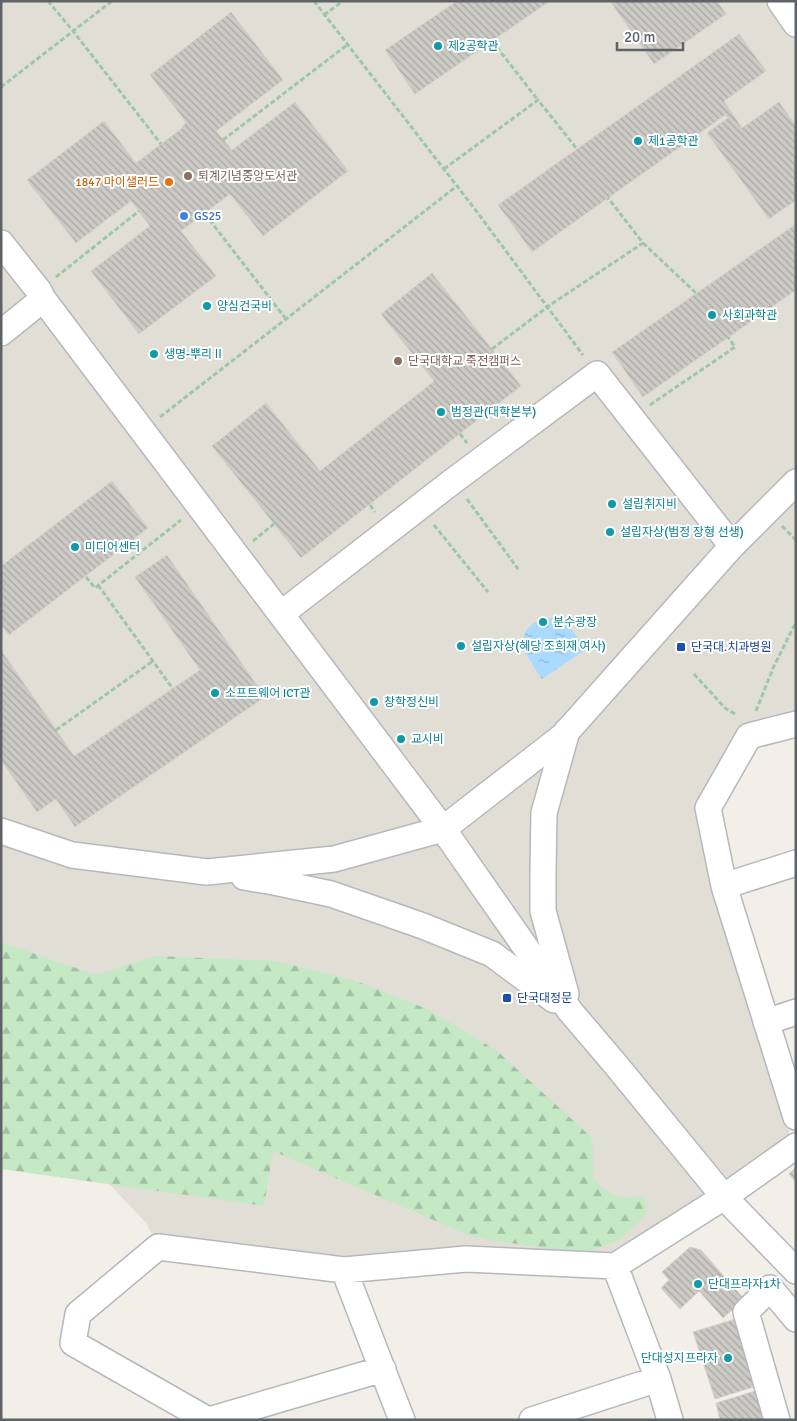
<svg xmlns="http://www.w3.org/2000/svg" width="797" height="1421" font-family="Signika,'Noto Sans KR',sans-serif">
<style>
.education{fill:#e1ded6}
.forest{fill:url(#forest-firs)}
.water{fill:url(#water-ripples)}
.building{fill:url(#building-back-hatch);stroke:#d6d1c6}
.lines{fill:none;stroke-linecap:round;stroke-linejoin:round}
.minor-casing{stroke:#b5b8bc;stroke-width:28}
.path{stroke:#9cc7a9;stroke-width:3;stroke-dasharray:5 2.5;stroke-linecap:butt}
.minor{stroke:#fff;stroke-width:25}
.culture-dot{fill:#0f9aa8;stroke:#fff;stroke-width:2}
.education-dot{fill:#8d6e63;stroke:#fff;stroke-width:2}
.food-dot{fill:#e8710a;stroke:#fff;stroke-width:2}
.shop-dot{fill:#3f7fe0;stroke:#fff;stroke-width:2}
.transit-dot{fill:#1a4fb4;stroke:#fff;stroke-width:2}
.labels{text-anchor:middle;stroke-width:4;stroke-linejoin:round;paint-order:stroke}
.culture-label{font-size:12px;fill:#0d838f;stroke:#fff;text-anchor:start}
.education-label{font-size:12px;fill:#785e54;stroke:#fff;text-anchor:start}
.food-label{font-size:12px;fill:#c56008;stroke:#fff;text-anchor:end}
.shop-label{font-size:12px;fill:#366cbe;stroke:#fff;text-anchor:start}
.transit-label{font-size:12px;fill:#164399;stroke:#fff;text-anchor:start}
</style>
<defs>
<pattern id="forest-firs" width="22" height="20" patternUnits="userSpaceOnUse" patternTransform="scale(1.25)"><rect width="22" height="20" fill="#c5e8c5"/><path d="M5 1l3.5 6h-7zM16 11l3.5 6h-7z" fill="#a3c0a4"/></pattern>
<pattern id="water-ripples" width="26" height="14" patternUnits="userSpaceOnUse" patternTransform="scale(1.25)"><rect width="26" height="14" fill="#aadaff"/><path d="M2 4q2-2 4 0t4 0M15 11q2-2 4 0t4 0" fill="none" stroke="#8eb4d2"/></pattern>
<pattern id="building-back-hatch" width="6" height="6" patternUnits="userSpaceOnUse" patternTransform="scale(1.25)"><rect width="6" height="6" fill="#cccac5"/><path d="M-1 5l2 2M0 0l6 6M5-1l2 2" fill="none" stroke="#a9a8a4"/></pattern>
</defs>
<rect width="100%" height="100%" fill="#f1efe8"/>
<path class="education" d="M1,1H796V720L746,734L702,807L758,1023L792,1142L615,1266L344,1270L158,1247L146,1223L54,1125L1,1090Z"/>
<path class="forest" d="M1,942L96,975L156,956L277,961L359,982L427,1009L496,1050L590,1136C595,1149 592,1163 593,1178C603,1188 612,1198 627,1197C633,1197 637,1196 643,1197L646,1206L644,1217L621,1239L594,1250H556L473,1237L273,1151L264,1206L1,1169Z"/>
<path class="water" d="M543,618C568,617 573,631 585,650L542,679C528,657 508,634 543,618Z"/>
<path class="building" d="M457,1H550L415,94L385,50Z
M610,1H717L726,14L654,64Z
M231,12L283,80L216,131L232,150L295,102L348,171L263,236L230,194L181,231L216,276L139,334L91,271L150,226L131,201L76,243L27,180L104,121L136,163L181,129L186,122L150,75Z
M739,34L766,71L724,101L742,128L779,102L796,126V200L769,219L707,133L728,118L725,115L532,252L498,205Z
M796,224V290L643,397L612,352Z
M432,273L521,386L301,558L212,446L266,403L320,471L423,390L434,381L381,314Z
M112,481L148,528L9,635L1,625V566Z
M167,555L265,697L75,827L56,799L37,812L1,760V650L74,756L200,670L135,577Z
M796,1167V1182L789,1174Z
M690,1247L701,1250L744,1299L723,1318L699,1291L680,1309L661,1288L669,1280L662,1272Z
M742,1317L763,1384L715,1399L693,1332Z
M765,1388L773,1420H720L716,1403Z"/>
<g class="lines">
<g class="minor-casing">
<path id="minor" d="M780,1L796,24
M1,243L39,291L43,299L443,829L570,1011L616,1065L724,1197L796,1271
M1,333L43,299
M281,614L453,481L597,374L732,546
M796,724L749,736L708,808L724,886L796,1117
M1,831L72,855L207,872L334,859L443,829L563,736L732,546L796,482
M244,877L274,882L331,894L423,926L492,954L554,1000
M724,886L796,863
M566,994L543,911V871L544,813L567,731
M766,1022L796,1012
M615,1266L658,1379L670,1420
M344,1270L402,1420
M208,1420L73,1343L78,1314L158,1247L344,1270L466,1259L615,1266L724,1197L796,1146
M209,1420L383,1369
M532,1420L658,1379
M777,1420L746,1312L770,1288L796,1319"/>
</g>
<path class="path" d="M48,1L73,31L161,144
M314,1L474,208L583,355
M324,15L343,1
M492,41L538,100
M1,87L112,1
M223,140L347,45
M444,169L538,100L577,149
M205,214L286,319
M643,243L696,293
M56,277L139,211
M492,349L550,305L643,243L608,198
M650,405L735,347L728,337
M160,417L457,186
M460,434L467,443
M467,499L518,569
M370,505L375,512
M434,525L488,592
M782,526L796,540
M253,541L274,524
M86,577L95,588L181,520
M98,585L173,689
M694,674L725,708L737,715
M756,711L774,666L796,622
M56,730L153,661"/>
<use href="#minor" class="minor"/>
</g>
<g class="culture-dot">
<circle cx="438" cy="46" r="5"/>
<circle cx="638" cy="141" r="5"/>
<circle cx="207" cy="306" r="5"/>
<circle cx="712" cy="315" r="5"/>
<circle cx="154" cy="354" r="5"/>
<circle cx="441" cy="412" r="5"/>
<circle cx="612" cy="504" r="5"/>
<circle cx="610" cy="532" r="5"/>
<circle cx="75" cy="547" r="5"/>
<circle cx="543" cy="622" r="5"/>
<circle cx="461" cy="646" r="5"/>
<circle cx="215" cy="693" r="5"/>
<circle cx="374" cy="702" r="5"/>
<circle cx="401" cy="739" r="5"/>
<circle cx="698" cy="1284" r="5"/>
<circle cx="728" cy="1358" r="5"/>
</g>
<g class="education-dot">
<circle cx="188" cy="176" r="5"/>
<circle cx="398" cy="361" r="5"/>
</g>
<circle class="food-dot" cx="169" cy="182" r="5"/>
<circle class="shop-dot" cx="184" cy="216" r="5"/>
<g class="transit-dot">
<rect x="676" y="642" width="10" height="10" rx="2.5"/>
<rect x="502" y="993" width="10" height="10" rx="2.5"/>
</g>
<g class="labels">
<g class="culture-label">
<text x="448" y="50">제2공학관</text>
<text x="648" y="145">제1공학관</text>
<text x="217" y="310">양심건국비</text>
<text x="722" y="319">사회과학관</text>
<text x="164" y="358">생명-뿌리Ⅱ</text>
<text x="451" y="416">범정관(대학본부)</text>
<text x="622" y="508">설립취지비</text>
<text x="620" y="536">설립자상(범정 장형 선생)</text>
<text x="85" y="551">미디어센터</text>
<text x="553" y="626">분수광장</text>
<text x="471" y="650">설립자상(혜당 조희재 여사)</text>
<text x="225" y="697">소프트웨어 ICT관</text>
<text x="384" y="706">창학정신비</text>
<text x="411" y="743">교시비</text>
<text x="708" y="1288">단대프라자1차</text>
<text x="718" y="1362" text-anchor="end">단대성지프라자</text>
</g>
<g class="education-label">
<text x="198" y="180">퇴계기념중앙도서관</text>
<text x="408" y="365">단국대학교 죽전캠퍼스</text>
</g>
<g class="food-label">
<text x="159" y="186">1847 마이샐러드</text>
</g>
<g class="shop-label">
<text x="194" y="220">GS25</text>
</g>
<g class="transit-label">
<text x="691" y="651">단국대.치과병원</text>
<text x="517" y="1002">단국대정문</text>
</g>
</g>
<rect width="797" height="1421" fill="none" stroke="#5f6368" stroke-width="5"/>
<path d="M617 42v8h66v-8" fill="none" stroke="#5f6368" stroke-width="2.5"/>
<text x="624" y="42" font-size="15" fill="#5f6368" stroke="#ffffff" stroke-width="4" paint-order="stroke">20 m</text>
</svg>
